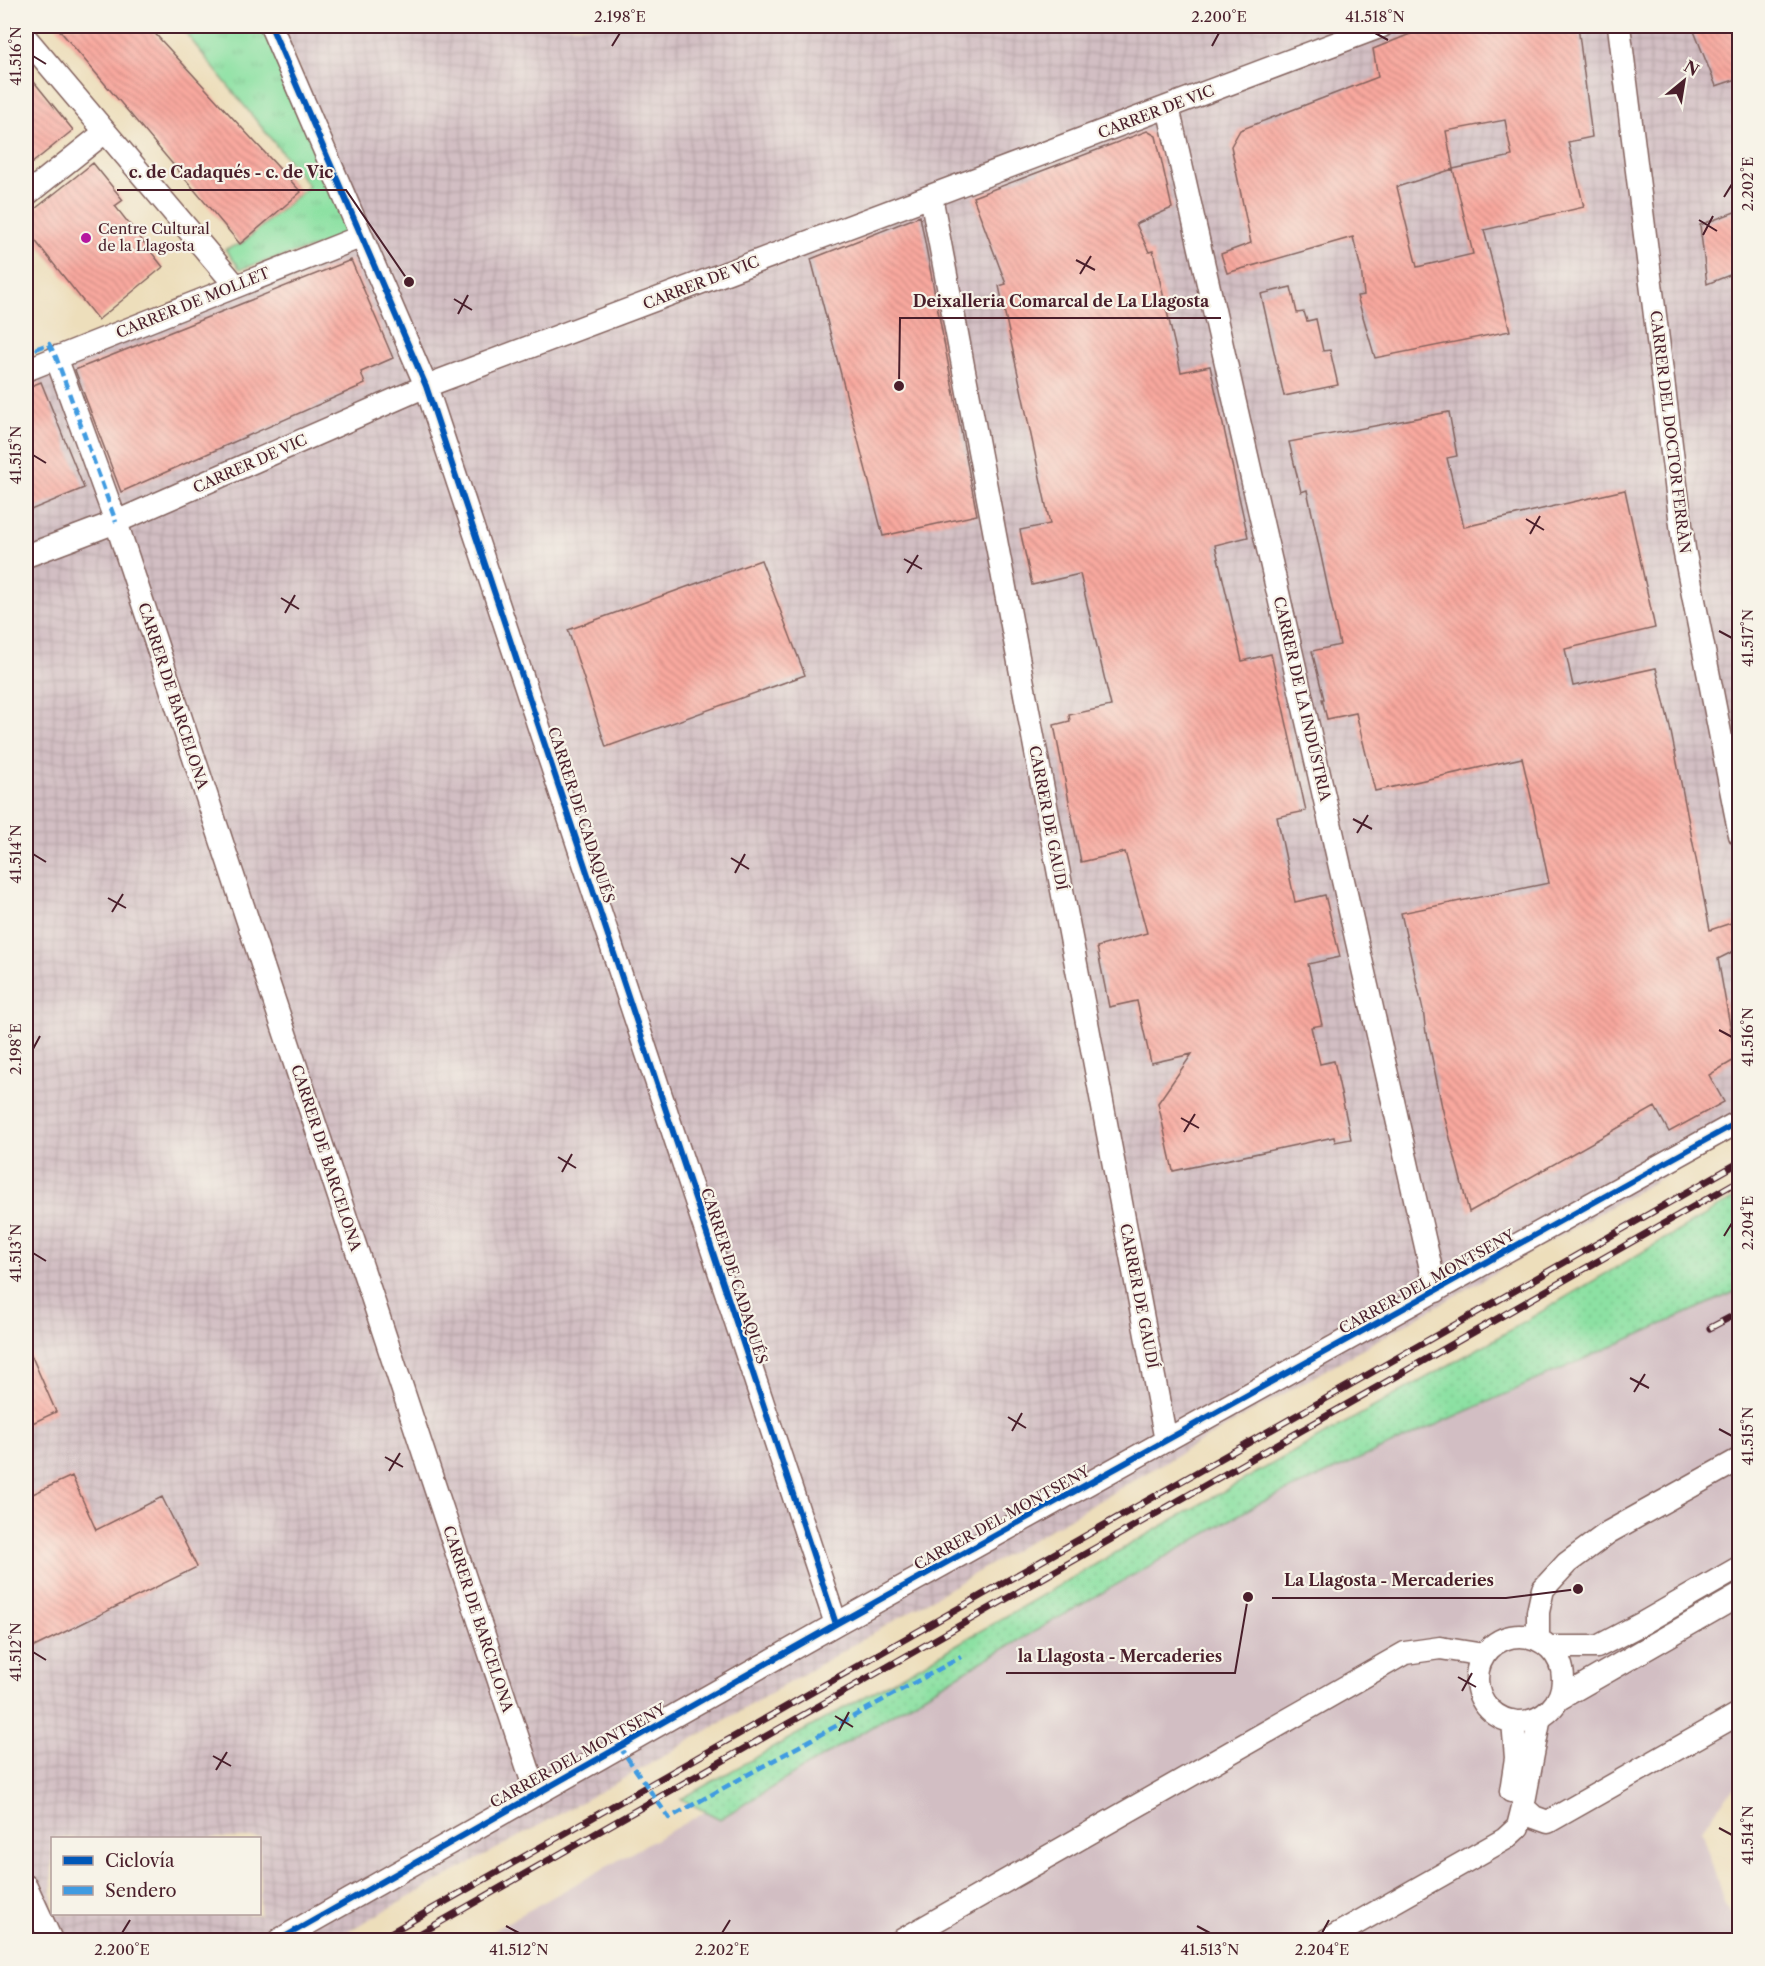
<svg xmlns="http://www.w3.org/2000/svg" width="1765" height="1966" font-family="'Libre Caslon Text',serif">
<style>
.industrial{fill:url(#industrial-grid);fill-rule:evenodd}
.railway{fill:#d2bec3}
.grass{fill:url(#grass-dots);stroke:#6b8067;stroke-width:1.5}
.park{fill:url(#park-tufts);stroke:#6b8067;stroke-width:1.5}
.building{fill:url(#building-back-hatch);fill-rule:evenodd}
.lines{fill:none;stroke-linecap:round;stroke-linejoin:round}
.minor-casing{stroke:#83625d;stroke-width:25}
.minor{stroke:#fff;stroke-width:22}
.rail-casing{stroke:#4a1f2b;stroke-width:7}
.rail{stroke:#f7f3e8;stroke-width:4.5;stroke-dasharray:14;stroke-linecap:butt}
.quiet{stroke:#409be1;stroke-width:4.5;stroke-dasharray:9 4.5;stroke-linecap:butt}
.cycleway-casing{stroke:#f7f3e8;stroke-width:10}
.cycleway{stroke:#0057b8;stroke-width:6}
.ticks{fill:none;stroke:#4a1f2b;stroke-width:2}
.poi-dot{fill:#b5179e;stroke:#f7f3e8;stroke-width:2}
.labels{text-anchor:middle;stroke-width:4.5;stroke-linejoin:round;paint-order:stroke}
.street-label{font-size:15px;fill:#4a1f2b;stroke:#f7f3e8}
.poi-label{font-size:15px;fill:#4a1f2b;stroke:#f7f3e8;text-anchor:start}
.leader{fill:none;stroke:#4a1f2b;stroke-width:2}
.callout-dot{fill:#4a1f2b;stroke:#f7f3e8;stroke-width:2}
.callout-label{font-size:16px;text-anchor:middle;font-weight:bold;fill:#4a1f2b;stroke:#f7f3e8;stroke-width:4.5;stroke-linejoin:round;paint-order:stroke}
.neatline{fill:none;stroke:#4a1f2b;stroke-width:2}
.ticks-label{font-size:15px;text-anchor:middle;fill:#4a1f2b}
</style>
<defs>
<pattern id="industrial-grid" width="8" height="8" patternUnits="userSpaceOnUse" patternTransform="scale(1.5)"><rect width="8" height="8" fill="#d2bec3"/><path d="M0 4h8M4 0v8" fill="none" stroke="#b6a3a8"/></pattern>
<pattern id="grass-dots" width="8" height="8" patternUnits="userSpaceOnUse" patternTransform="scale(1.5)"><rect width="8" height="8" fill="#8ce1a3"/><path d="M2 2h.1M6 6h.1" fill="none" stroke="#7ac18c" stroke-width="1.8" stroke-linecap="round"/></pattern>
<pattern id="park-tufts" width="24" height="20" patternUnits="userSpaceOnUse" patternTransform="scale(1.5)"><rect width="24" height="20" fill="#8ce1a3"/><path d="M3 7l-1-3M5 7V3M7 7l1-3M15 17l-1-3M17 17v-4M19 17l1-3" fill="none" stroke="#7ac18c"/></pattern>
<pattern id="building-back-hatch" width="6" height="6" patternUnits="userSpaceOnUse" patternTransform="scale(1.5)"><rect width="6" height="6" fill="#f9a99f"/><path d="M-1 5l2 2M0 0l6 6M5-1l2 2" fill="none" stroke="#cc8982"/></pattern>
</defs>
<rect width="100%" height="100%" fill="#f7f3e8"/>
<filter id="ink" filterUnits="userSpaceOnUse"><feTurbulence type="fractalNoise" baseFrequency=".0167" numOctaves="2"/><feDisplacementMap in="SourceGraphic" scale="12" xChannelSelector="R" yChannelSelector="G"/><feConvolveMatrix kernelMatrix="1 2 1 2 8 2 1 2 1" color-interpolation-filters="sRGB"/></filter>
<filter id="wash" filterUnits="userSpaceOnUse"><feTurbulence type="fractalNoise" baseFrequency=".008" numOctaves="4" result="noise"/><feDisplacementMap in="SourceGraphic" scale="24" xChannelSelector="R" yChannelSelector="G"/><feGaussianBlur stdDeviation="1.35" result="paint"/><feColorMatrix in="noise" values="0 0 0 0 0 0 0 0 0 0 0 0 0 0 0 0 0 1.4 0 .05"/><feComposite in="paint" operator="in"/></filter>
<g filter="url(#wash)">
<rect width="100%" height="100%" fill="#eddebb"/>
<path class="industrial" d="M281,26H1739V1133L1170,1459L650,1764L332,1940H26V369L371,237ZM52,1838H260V1914H52Z"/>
<path class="railway" d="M1739,1290V1781L1701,1830L1725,1905L1739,1921V1940H476L706,1811L721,1819L932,1690L1256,1505L1442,1421Z"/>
<path class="grass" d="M1739,1195V1290L1256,1505L932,1690L720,1819L681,1799L916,1668L1181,1515L1490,1342Z"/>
<path class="park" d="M180,26H267L356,235L240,269L225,249L241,244L309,186Z"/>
<g id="blocks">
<path class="building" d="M56,26H148L301,192L240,244Z
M1430,26H1487L1489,35L1516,26H1578L1592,137L1568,142L1584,207L1484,230L1510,331L1375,358L1357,296L1364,295L1361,269L1353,237L1227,273L1221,254L1251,243L1231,146L1240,130L1378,77L1373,49ZM1505,120L1512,156L1453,169L1446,131ZM1453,169L1473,254L1417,267L1397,187Z
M1692,26H1740V78L1716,86Z
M26,72L73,130L26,168Z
M1147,131L1156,136L1172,208L1136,224L1149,252L1153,251L1181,372L1210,366L1248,537L1215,545L1242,661L1271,654L1275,671L1306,811L1277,817L1295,902L1325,895L1340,957L1308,964L1322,1025L1311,1027L1320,1064L1334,1061L1351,1139L1335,1142L1334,1137L1173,1171L1158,1103L1192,1054L1151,1063L1137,1001L1109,1007L1097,947L1147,933L1125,852L1081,862L1054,725L1070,721L1069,715L1111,706L1080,574L1032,585L1020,530L1050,524L999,286L1006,284L973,197Z
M93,163L123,200L115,206L163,267L98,320L26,229V216Z
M1740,210V271L1707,284L1700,225Z
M920,216L977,515L883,536L811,259Z
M351,260L393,358L361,372L365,384L121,492L75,370Z
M1291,287L1297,313L1304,312L1307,321L1316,319L1323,351L1330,350L1338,385L1284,396L1261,294Z
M41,382L84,488L26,512V388Z
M1449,412L1457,456L1447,458L1464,527L1625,490L1655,628L1565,649L1573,686L1656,668L1670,727L1710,930L1740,920V948L1718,959L1736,1059L1709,1075L1724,1102L1669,1132L1655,1107L1469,1212L1442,1107L1427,1033H1426L1423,1010L1401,913L1549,883L1532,801L1522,758L1375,791L1356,713L1327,719L1322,699H1324L1312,651L1340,645L1307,490L1301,492L1289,442Z
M761,560L805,675L606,747L568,630Z
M26,1343L56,1412L26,1426Z
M72,1476L96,1530L162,1497L197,1567L26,1651V1497Z"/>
</g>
</g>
<g filter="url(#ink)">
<use href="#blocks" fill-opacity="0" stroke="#83625d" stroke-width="1.5"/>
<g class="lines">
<g class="minor-casing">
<path id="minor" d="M271,26L426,386L836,1624
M1619,26L1684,549L1740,835
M26,38L236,286
M1168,107L1436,1291
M26,195L105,132
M931,196L1166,1441
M56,357L116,522L536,1793
M26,370L360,237
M26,556L116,522L426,386L1382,26
M1477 1679a43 43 0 1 1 86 0a43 43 0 1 1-86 0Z
M1538,1639V1612L1543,1589L1567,1563L1609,1532L1740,1459
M1550,1647H1597L1643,1623L1740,1567
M1559,1699L1740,1595
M1540,1717L1523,1807L1534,1817L1548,1822L1740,1713
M1511,1791L1516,1758L1513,1721
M26,1886L51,1940
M279,1940L836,1624L1740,1121
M902,1940L1405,1653L1440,1648L1484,1655
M1327,1940L1505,1839L1518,1827L1523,1807"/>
</g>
<use href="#minor" class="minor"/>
<g class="rail-casing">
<path id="rail" d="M1710,1328L1740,1312
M378,1940L1740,1162
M409,1940L1740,1180"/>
</g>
<use href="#rail" class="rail"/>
<path class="quiet" d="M26,345L29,351L49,344L56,357L116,522
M619,1746L669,1818L961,1657"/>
<g class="cycleway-casing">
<path id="cycleway" d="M271,26L426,386L836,1624
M279,1940L836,1624L1740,1121"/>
</g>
<use href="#cycleway" class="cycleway"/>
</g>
</g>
<path class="ticks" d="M1375,33L1388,40M612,46L620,33M1212,46L1219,33M33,56L46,64M1724,197L1732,184M1699,220L1717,231M1703,235L1713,216M1076,260L1095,270M1080,274L1091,256M454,299L472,310M458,314L468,295M33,455L46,463M1526,519L1544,530M1530,534L1540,516M904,559L922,569M907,573L918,555M281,598L299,609M285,613L295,595M1719,631L1732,638M1353,819L1372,829M1357,833L1368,815M33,854L46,862M731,858L749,869M735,873L745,854M108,898L126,908M112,912L123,894M1719,1030L1732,1037M33,1049L40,1036M1181,1118L1199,1128M1184,1132L1195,1114M558,1157L576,1168M562,1172L572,1154M1724,1236L1732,1223M33,1253L46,1261M1630,1378L1649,1388M1634,1392L1645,1374M1008,1417L1026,1428M1719,1429L1732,1436M1012,1431L1022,1413M385,1457L403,1467M389,1471L400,1453M33,1652L46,1660M1458,1677L1476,1687M1462,1691L1472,1673M835,1716L853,1727M839,1731L849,1712M213,1756L231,1766M216,1770L227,1752M1719,1828L1732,1835M506,1926L519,1933M1197,1926L1210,1933M122,1933L130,1920M722,1933L730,1920M1322,1933L1329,1920"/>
<circle class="poi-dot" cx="86" cy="238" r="6"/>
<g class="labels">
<g class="street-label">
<text transform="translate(1156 112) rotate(-21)" y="5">CARRER DE VIC</text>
<text transform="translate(701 283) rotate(-21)" y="5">CARRER DE VIC</text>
<text transform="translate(193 303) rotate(-22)" y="5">CARRER DE MOLLET</text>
<text transform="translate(1670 432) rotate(83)" y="5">CARRER DEL DOCTOR FERRÀN</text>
<text transform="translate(250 464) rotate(-24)" y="5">CARRER DE VIC</text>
<text transform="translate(173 696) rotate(72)" y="5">CARRER DE BARCELONA</text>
<text transform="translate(1302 699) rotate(77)" y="5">CARRER DE LA INDÚSTRIA</text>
<text transform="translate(581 815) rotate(72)" y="5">CARRER DE CADAQUÉS</text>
<text transform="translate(1048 818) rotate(79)" y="5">CARRER DE GAUDÍ</text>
<text transform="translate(326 1158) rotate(72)" y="5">CARRER DE BARCELONA</text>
<text transform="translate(734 1276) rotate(72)" y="5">CARRER DE CADAQUÉS</text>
<text transform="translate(1427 1282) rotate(-29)" y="5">CARRER DEL MONTSENY</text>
<text transform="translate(1139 1296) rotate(79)" y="5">CARRER DE GAUDÍ</text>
<text transform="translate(1002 1518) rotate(-29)" y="5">CARRER DEL MONTSENY</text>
<text transform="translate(478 1619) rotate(72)" y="5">CARRER DE BARCELONA</text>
<text transform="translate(578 1756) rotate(-29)" y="5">CARRER DEL MONTSENY</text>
</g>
<g class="poi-label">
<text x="98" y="234">Centre Cultural<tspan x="98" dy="17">de la Llagosta</tspan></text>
</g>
</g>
<path class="leader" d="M409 282L346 190H117M899 386L900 318H1221M1578 1589L1506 1598H1272M1248 1597L1235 1673H1006"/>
<g class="callout-dot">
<circle cx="409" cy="282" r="6"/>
<circle cx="899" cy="386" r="6"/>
<circle cx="1578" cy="1589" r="6"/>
<circle cx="1248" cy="1597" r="6"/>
</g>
<g class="callout-label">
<text x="231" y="178">c. de Cadaqués - c. de Vic</text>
<text x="1061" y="307">Deixalleria Comarcal de La Llagosta</text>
<text x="1389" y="1586">La Llagosta - Mercaderies</text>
<text x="1120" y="1662">la Llagosta - Mercaderies</text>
</g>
<rect width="1765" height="1966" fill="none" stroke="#f7f3e8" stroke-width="66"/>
<rect x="51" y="1837" width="210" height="78" fill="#f7f3e8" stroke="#b29e9c" stroke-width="1.5"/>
<rect x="63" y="1856" width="30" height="9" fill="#0057b8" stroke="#b29e9c" stroke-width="1.5"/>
<text x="105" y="1867" font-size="18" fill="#4a1f2b">Ciclovía</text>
<rect x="63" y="1886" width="30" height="9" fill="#409be1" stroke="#b29e9c" stroke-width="1.5"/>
<text x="105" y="1897" font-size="18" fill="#4a1f2b">Sendero</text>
<g transform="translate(1684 81) rotate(30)" stroke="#f7f3e8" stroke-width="4.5" paint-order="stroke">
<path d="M0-4.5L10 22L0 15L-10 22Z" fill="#4a1f2b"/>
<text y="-9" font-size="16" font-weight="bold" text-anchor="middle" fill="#4a1f2b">N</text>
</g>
<rect x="33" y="33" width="1699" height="1900" class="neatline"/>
<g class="ticks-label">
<text x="620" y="22">2.198°E</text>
<text x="1219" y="22">2.200°E</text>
<text x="1375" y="22">41.518°N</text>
<text transform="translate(16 56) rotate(-90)" y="5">41.516°N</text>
<text transform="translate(1748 184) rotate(-90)" y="5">2.202°E</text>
<text transform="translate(16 455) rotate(-90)" y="5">41.515°N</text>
<text transform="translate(1748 638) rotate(-90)" y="5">41.517°N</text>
<text transform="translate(16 854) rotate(-90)" y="5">41.514°N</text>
<text transform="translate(1748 1037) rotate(-90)" y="5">41.516°N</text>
<text transform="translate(16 1049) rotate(-90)" y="5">2.198°E</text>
<text transform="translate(1748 1223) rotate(-90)" y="5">2.204°E</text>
<text transform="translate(16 1253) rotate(-90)" y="5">41.513°N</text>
<text transform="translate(1748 1436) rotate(-90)" y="5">41.515°N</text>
<text transform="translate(16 1652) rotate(-90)" y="5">41.512°N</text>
<text transform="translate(1748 1835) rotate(-90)" y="5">41.514°N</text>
<text x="122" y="1955">2.200°E</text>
<text x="519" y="1955">41.512°N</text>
<text x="722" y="1955">2.202°E</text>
<text x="1210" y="1955">41.513°N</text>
<text x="1322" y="1955">2.204°E</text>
</g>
</svg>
